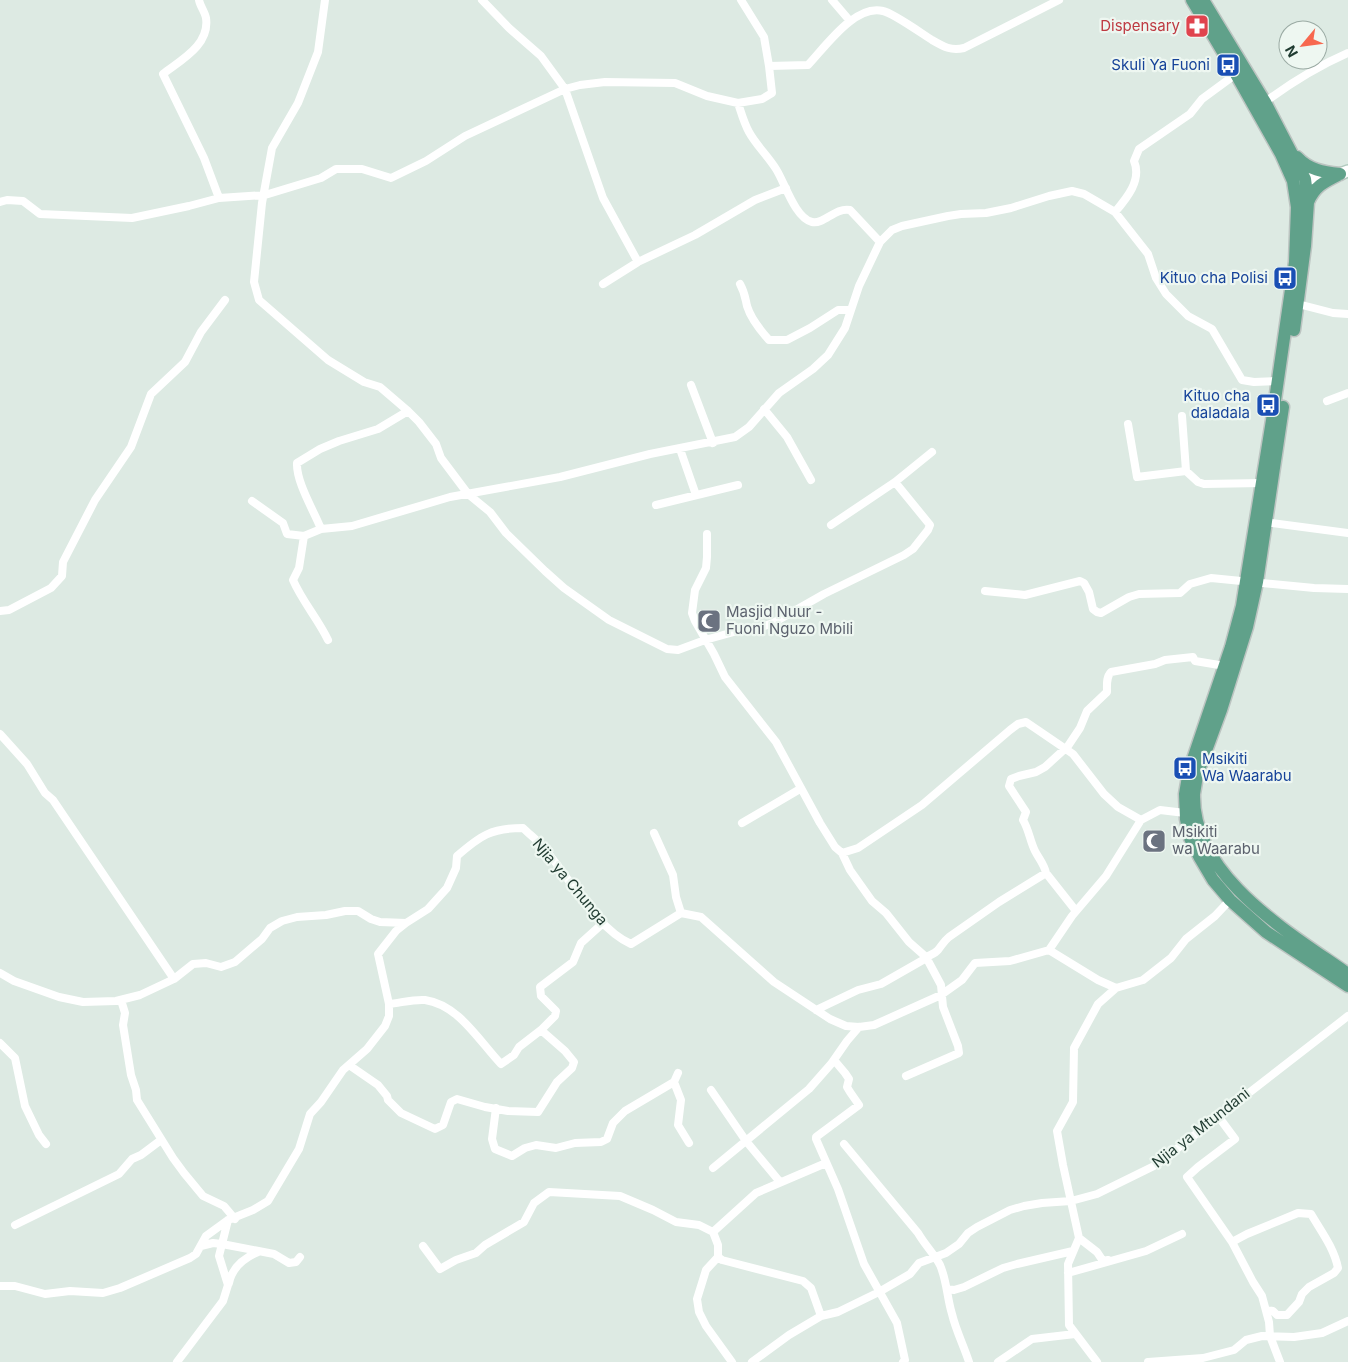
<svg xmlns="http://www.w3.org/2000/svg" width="1348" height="1362" font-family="Inter,sans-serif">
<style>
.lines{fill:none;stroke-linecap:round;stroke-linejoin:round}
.secondary-casing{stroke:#b0cabe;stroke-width:14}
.primary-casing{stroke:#bcc4c1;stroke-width:15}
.street{stroke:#fff;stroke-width:8}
.secondary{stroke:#fff;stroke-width:11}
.primary{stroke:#60a18a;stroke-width:12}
.labels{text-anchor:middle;stroke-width:4.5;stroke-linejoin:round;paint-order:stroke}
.health-label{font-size:15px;fill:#be3a42;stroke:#eef7f1;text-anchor:end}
.transit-label{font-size:15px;fill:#164399;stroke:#eef7f1;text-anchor:end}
.worship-label{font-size:15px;fill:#5b616d;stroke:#eef7f1;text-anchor:start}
.street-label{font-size:15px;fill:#1f3a30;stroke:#eef7f1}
</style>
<rect width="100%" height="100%" fill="#ddeae3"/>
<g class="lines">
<g class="secondary-casing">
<path id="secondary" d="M1296,181L1340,174L1348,171"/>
</g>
<g class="primary-casing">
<path id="primary" d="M1192,0L1236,74L1281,154L1293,181L1297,207L1295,262L1273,414L1242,606L1231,647L1189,771L1185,794L1186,819L1190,838L1200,858L1213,880L1230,900L1266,932L1348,986
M1203,0L1265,102L1305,179L1308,202L1305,246L1294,330
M1297,157C1309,170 1323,172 1340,174
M1308,202C1315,186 1324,182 1340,174
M1283,407L1257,582L1247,627L1221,710L1197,775C1196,782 1195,788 1194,794C1192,877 1290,933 1348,974"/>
</g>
<path class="street" d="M199,0C200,6 205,12 206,18C210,45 181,60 163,74L204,158L219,198L265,195L321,178L336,169H362L391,178L426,161L465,136L565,89L580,85L605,82L675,83L707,96L738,103L762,99L772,93L769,66L808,65C826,46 855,4 883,11C893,13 921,33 932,40C944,47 951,51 964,48L1059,0
M325,0L318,52L298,103L272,148L262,203L254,282L259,300L328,360L364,382L380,387L408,411L419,422L436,444L441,458L468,494L490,512L506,533L545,571L564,588L609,620L667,649L678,650L705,640L741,630L758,628L773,623L824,594L904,555L913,549L928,530L930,525L895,482
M482,0L509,28L541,56L565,89L603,198L638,262L695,235L755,200L786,188
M741,0L764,37L769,66
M832,0L850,21
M1265,102C1291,83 1318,66 1348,53
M738,103C741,112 744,123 749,132C756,145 768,156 776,169C785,183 795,218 812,222C824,225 835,207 850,210L880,242
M0,202L7,200L23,201L40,214L132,218L189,206L219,198
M1115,212C1127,198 1142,180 1134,161L1139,149L1190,114L1202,99L1236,74
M603,284L638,262
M740,284C745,293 745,297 747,306C751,319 760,330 769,340H787L810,328L838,310H850
M1298,304L1333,313L1348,314
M691,385L713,443
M1327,401L1348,393
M764,409L787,437L811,480
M1182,416L1186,471
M1128,424L1137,477L1186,471L1198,482L1204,484L1262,483
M680,449L696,495
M252,501L283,523L287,534L304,536L321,529L352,526L450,497L560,477L650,454L735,437L749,427L779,393L813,369L828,355L845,328L859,286L880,242L892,230L902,226L948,216L961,214L986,213L1011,208L1049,196L1072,191L1084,194L1115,212L1148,254L1156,278L1166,294L1188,316L1212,329L1242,380L1254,382L1278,381
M656,505L738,485
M1265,522L1348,533
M831,525L895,482L932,452
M321,529C314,511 296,482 297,463L320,449L339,441L378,429L408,411
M707,534V557L706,568L695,590L692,613L695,621L714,654L725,677L776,742L820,823L835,847L842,853L850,870L872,901L886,913L909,942L926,957L941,985L943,1007L958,1046L959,1053L906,1076
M304,536L299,568L293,580C302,601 318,619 328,640
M985,591L1025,595L1080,581L1084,583L1089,592L1093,609L1097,612L1101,613L1129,597L1139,594L1180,593L1190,584L1211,578L1314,588L1348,589
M0,611L9,610L51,588L62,576L63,562L95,500L131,447L151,394L185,362L201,332L225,300
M0,734L27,764L45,793L53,800L174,979
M742,823L800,789
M654,833L673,875L676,897L681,913
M842,853L858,848L922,805L1010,730L1018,724L1026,722L1073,754L1104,794L1118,807L1141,820L1160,810L1185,813
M1046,873C1044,864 1039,859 1035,851C1030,841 1029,830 1023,820L1026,812L1009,786L1011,779L1019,776L1036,772L1045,767L1068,746L1080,728L1087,711L1107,692C1107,685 1106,677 1111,672L1155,664L1165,660L1193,657L1195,661L1225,666
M1049,950L1072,916L1106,876L1141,820
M0,973L14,981L59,997L83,1002L116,1001L140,995L174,979L193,964L206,963L221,967L235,962L262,939L270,928L282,921L297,917L326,915L345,911H358L371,919L380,922L406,923L428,909L447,888L456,868L457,856C480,836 491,828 523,828C529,834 537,840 543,847C568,875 596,929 631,944L681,913L701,917L774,982L830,1019L846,1026L859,1027L874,1025L941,995L962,980L975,963L1010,961L1049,950L1098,980L1116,988L1143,980L1171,958L1186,939L1215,916L1230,900
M121,1000L125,1013L123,1025L131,1075L136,1090L137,1100L173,1158L184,1173L203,1196L224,1206L235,1219
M389,1004C400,1003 414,999 425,1000C459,1005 479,1041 501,1064L514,1055L519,1047L541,1030L555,1016L556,1011L541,996L540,987L573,962L581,943L602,924
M816,1010L858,990L881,984L923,960C927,955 934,955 938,950C942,945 944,941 949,937L999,902L1046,873L1076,911
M0,1043L15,1058L25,1106L39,1135L46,1144
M834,1060L845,1073L849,1079L847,1087L850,1092L859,1105L816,1137V1139L838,1189L864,1264L897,1323L905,1360L903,1362
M349,1065L378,1085L387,1096L388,1100L401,1113L435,1129L443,1125L451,1102L457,1099L485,1107L508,1111L538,1112L557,1082L572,1068L574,1062L565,1051L541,1030
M674,1082L681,1100L678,1125L689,1143
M711,1090L746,1141L780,1182
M496,1108L492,1139L495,1149L512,1156L525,1148L536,1145L556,1148L575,1143L601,1142L607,1139L613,1123L625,1111L674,1082L678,1073
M1218,1116L1235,1139L1198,1167L1187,1177L1232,1242L1253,1282L1262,1296L1269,1322L1270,1336L1280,1362
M844,1144L918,1233C925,1245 934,1254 940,1265C947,1281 947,1298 952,1314C956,1331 964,1346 969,1362
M713,1168L809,1089L831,1064L847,1041L859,1027
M15,1225L119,1174L132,1159L141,1155L161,1140
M713,1232L756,1193L826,1163
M1079,1238L1097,1252L1103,1261L1108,1260
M1232,1242L1247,1234L1298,1213L1311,1214C1321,1231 1334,1248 1338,1268L1334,1273L1309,1287L1302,1294L1299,1302L1287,1315H1277L1273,1311L1266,1310
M201,1246L213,1243L222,1244L274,1254L289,1263L296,1262L300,1257
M423,1246L440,1269L456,1260L476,1253L485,1245L524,1222L534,1203L549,1192L620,1196L653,1210L676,1222L699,1225L713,1232L718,1245V1257L722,1260L803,1281L811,1288L821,1316
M718,1257L706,1270L697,1299L699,1312L706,1326L732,1362
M1068,1273L1146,1251L1182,1234
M229,1283C232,1268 244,1258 258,1252
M0,1286H15L45,1294L70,1291L103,1293L120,1288L190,1258L196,1254L206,1236L228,1220L253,1210L268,1201L299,1149L310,1114L321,1102L343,1070L367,1049L385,1026L389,1016V1004L378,954L396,931L406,923
M947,1289L954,1290L964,1287L1003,1268L1017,1264L1073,1251
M177,1362L223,1301L228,1285L219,1256L228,1220
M752,1362L789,1335L821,1316L838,1312L879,1292L910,1274L919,1263L946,1253L959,1244L968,1233L977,1227L1010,1210L1024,1206L1042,1203L1071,1201L1097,1194L1156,1165L1348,1016
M998,1362L1032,1339L1075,1334
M1097,1362L1069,1325L1068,1264L1079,1238L1063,1165L1057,1131L1073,1102L1074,1048L1098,1004L1116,988
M1148,1362L1203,1358L1234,1350L1246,1340L1262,1336L1294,1337L1322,1333L1348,1321"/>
<use href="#secondary" class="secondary"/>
<use href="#primary" class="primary"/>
</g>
<defs>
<g id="pharmacy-square" transform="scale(1.25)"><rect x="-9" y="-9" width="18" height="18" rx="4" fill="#e0444e" stroke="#eef7f1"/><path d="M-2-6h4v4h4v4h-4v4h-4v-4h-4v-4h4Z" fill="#fff"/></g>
<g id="bus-square" transform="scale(1.25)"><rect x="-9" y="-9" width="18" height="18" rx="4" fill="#1a4fb4" stroke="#eef7f1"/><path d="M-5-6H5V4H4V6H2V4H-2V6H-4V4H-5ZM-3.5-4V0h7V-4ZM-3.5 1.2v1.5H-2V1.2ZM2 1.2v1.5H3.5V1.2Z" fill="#fff"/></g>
<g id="mosque-square" transform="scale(1.25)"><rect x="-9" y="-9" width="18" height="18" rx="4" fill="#6b7280" stroke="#eef7f1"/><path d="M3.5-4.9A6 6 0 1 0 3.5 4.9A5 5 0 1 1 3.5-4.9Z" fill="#fff"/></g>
</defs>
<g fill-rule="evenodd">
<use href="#pharmacy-square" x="1197" y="26"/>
<use href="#bus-square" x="1228" y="65"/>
<use href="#bus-square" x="1285" y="278"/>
<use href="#bus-square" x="1268" y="405"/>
<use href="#mosque-square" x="709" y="621"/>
<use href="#bus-square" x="1185" y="768"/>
<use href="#mosque-square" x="1154" y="841"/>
</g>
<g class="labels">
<g class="health-label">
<text x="1180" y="31">Dispensary</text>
</g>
<g class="transit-label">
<text x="1210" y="70">Skuli Ya Fuoni</text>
<text x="1268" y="283">Kituo cha Polisi</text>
<text x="1250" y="401">Kituo cha<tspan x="1250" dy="17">daladala</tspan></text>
<text x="1202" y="764" text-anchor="start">Msikiti<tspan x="1202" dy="17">Wa Waarabu</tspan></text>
</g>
<g class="worship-label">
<text x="726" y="617">Masjid Nuur -<tspan x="726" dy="17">Fuoni Nguzo Mbili</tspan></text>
<text x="1172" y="837">Msikiti<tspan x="1172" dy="17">wa Waarabu</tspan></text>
</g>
<g class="street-label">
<text transform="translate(570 882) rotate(50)" y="5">Njia ya Chunga</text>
<text transform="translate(1201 1128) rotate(-38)" y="5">Njia ya Mtundani</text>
</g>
</g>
<g transform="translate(1303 45) rotate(241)"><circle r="24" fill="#eef7f1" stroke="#9baba4"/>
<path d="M0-4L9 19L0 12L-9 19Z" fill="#f7684f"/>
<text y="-8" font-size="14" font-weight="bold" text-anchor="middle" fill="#1f3a30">N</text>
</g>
</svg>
